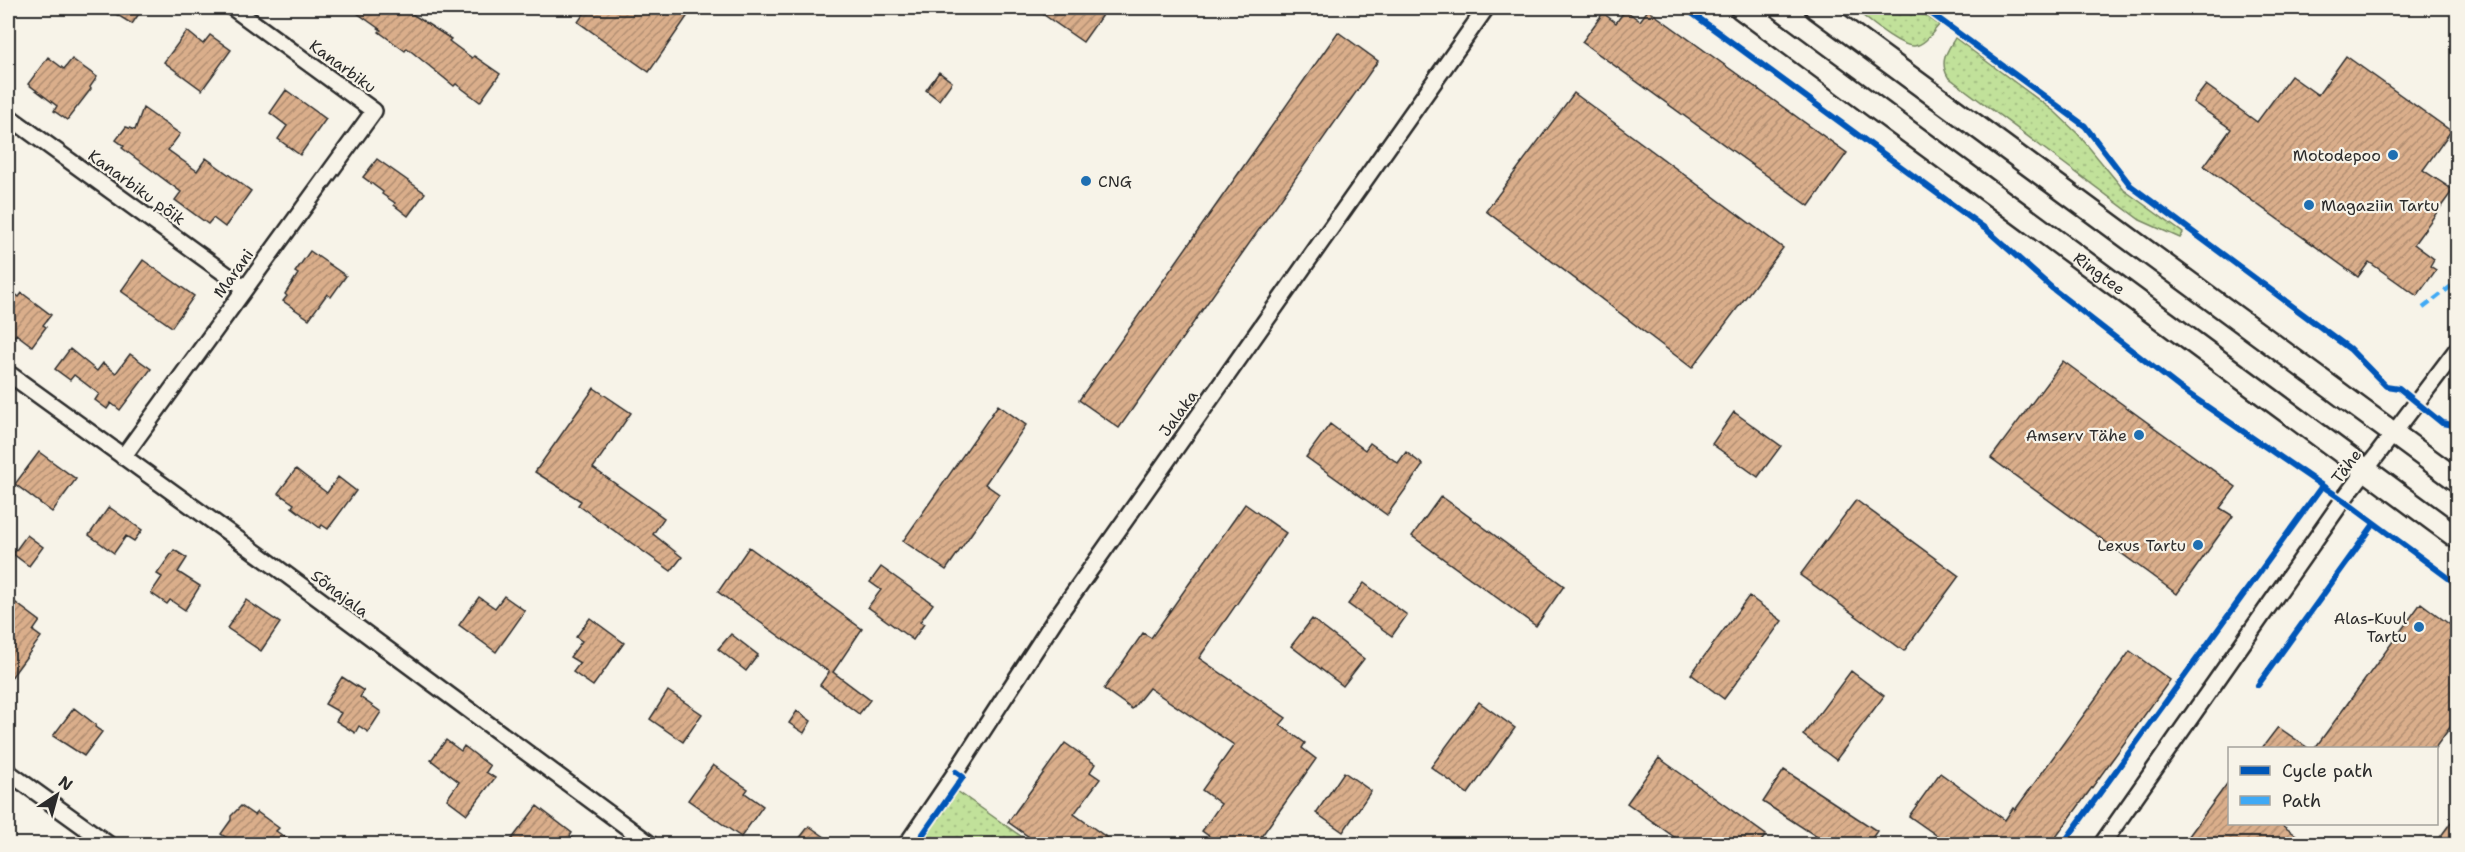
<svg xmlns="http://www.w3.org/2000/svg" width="2465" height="852" font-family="'Shantell Sans',sans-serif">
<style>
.grass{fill:url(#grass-dots);stroke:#768662;stroke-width:1.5}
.building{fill:url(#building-hatch);stroke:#2b2b2b;stroke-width:1.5}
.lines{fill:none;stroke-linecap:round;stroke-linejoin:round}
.minor-casing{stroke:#2b2b2b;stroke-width:20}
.secondary-casing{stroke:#2b2b2b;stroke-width:26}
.minor{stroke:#f7f3e8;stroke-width:15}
.secondary{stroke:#f7f3e8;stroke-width:21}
.quiet{stroke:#3fa9f5;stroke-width:4.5;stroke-dasharray:9 4.5;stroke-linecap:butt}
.cycleway-casing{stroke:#f7f3e8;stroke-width:10}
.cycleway{stroke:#0057b8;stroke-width:6}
.poi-dot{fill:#1f6fb2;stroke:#f7f3e8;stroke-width:2}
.labels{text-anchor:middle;stroke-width:4.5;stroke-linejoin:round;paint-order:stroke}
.street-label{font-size:16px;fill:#2b2b2b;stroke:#f7f3e8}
.poi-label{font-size:16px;fill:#2b2b2b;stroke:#f7f3e8;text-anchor:end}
</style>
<defs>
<pattern id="grass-dots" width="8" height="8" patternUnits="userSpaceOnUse" patternTransform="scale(1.5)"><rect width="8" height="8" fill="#c1e19a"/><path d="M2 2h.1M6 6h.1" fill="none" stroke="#a6c185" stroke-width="1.8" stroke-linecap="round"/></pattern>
<pattern id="building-hatch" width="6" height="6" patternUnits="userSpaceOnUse" patternTransform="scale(1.5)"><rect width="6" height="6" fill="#daae8b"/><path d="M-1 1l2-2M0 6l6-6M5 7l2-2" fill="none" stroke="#b18e72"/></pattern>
</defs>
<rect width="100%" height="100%" fill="#f7f3e8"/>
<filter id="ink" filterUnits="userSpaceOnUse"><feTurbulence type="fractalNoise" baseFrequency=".0167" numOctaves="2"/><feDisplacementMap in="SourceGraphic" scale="12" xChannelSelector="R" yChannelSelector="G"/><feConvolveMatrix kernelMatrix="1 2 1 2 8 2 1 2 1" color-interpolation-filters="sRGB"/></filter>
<g filter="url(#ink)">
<path class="grass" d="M1853,8H1915L1939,25C1932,33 1925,45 1914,46C1899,47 1865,17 1853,8Z
M1955,38L2055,112L2078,134L2124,190L2183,233L2180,238L2140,220L1948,77C1939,61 1947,52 1955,38Z
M957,791L1032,844H920Z"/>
<path class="building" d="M106,8H143L132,24Z
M350,8H403L451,39L449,41L472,58L474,56L500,74L480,102L456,84L454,86L407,48L405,51L379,32L381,30Z
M588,8H693L649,72L578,22Z
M1034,8H1107L1083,42Z
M1625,10L1640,21L1648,10L1847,153L1809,206L1582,42L1603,13L1616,23Z
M187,31L203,44L210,35L231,50L202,90L164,62Z
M1338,32L1378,61L1119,428L1079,400Z
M2346,56L2451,131L2423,170L2453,190L2414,244L2434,259L2430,266L2436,270L2417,296L2369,262L2358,277L2204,166L2231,129L2193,102L2206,85L2257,122L2291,76L2318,95Z
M48,57L64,69L72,59L97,77L90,87L91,89L67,120L54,111L57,106L28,84Z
M939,72L952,82L939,100L926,90Z
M286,90L326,119L300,155L278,139L287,126L270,113Z
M1574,93L1783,248L1692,368L1486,211Z
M143,108L180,134L168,150L197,171L206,158L251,191L225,227L213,218L208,224L175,200L181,192L122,148L124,146L116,140L126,127L135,130Z
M377,159L425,193L408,216L394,205L395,203L382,194L383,192L363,177Z
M310,251L346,276L331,297L327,294L309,319L283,301L287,296L285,294L298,274L295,272Z
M143,260L194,296L172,327L121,291Z
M8,288L19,297L22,293L51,315L43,325L46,327L32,346L16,334L8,345Z
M70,349L97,371L103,363L116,373L130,354L151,369L120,410L111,403L107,409L95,400L99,394L74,375L70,380L55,369Z
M2063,361L2236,487L2220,508L2233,516L2177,594L1991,458Z
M594,388L631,413L593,468L664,518L653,534L682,557L671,571L578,505L581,501L535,472Z
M998,405L1026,425L985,484L999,494L946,570L903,541Z
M1734,412L1781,446L1758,477L1712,444Z
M1330,424L1365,450L1370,443L1398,463L1406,452L1423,465L1387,515L1306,457Z
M39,452L76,479L52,512L15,484Z
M296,469L327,493L338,477L356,491L328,529L322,525L320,528L305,517L292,507L294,504L278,493Z
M1441,496L1564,586L1536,626L1412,536Z
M1856,500L1959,576L1904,651L1800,575Z
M1245,504L1286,533L1199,658L1286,718L1280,725L1305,743L1302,748L1316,759L1256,844H1220L1202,831L1221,804L1202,790L1234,745L1149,688L1132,709L1104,689L1143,633L1151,638Z
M109,507L142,530L134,541L126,536L114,553L89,535Z
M27,535L43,547L29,566L13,554Z
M749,547L862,629L833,672L870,700L859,714L820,685L829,672L718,592Z
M174,550L187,558L178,572L200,586L185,610L170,600L167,604L151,593L162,577L157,574Z
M881,567L933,604L920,622L924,624L913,640L868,607L881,590L870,582Z
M1364,583L1407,615L1392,636L1348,604Z
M504,596L525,611L496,652L459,625L479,597L495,608Z
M1749,596L1782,621L1724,699L1691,674Z
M8,597L40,621L33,631L41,637L8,682Z
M246,600L280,623L261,651L227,628Z
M2421,603L2457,630V718L2435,748H2315Z
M590,618L624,643L593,686L573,672L580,663L570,657L582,641L576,637Z
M1312,619L1364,659L1343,686L1291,646Z
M731,634L758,655L746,671L718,649Z
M2130,651L2170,680L2051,844H1949L1909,816L1940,773L2005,820L2013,808L2015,810Z
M1851,671L1884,696L1836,760L1803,735Z
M342,677L364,691L360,697L381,712L368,732L359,726L355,733L336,721L341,713L325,704Z
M668,691L702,714L683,742L650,719Z
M1479,702L1515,728L1468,794L1431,767Z
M74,708L96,725L95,727L102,732L84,756L53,736Z
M797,711L811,721L804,733L789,723Z
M2278,727L2308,748H2262Z
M446,740L461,751L464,746L490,766L486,772L495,778L467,814L447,799L459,782L431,760Z
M1065,743L1095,764L1090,772L1100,779L1074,814L1116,844H1039L1008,822Z
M1659,758L1766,835L1759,844H1684L1627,803Z
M713,765L748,789L745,793L763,806L741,837L688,800Z
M1784,770L1877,831L1868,844H1828L1763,802Z
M1344,772L1371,791L1343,832L1316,813Z
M2229,781V824H2280L2309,844H2183Z
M241,806L254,815L257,812L279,828L276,831L295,844H236L221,834L231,820V816Z
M537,806L572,833L570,836L581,844H508Z
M2457,814V844H2435Z
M809,826L835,844H795Z"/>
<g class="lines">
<g class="minor-casing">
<path id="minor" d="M8,116L245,288
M8,373L276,567L650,844
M123,457L374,111L233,8
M8,772L108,844
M907,844L956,772L1054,621L1486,8
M2102,844L2343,500L2458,348"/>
</g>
<g class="secondary-casing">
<g id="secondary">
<path id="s1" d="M1741,8L2458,538"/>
<path d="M1816,8L2458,481"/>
</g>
</g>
<use href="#minor" class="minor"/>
<use href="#secondary" class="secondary"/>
<path class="quiet" d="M2423,308L2458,281"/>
<g class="cycleway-casing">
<path id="cycleway" d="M1685,8L1987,230L2053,289L2180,388L2343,500L2458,585
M1924,8L2085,126L2131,186L2350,349L2386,386L2399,388L2442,423L2458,426
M2258,685L2374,524
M916,844L963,777L956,772
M2063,844L2322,486"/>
</g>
<use href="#cycleway" class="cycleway"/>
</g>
</g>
<g class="poi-dot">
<circle cx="2393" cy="155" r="6"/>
<circle cx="1086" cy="181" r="6"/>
<circle cx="2309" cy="205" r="6"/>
<circle cx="2139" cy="435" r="6"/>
<circle cx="2198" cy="545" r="6"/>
<circle cx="2419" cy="627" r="6"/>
</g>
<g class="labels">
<g class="street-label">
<text transform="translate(343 66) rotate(36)" y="6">Kanarbiku</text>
<text transform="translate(137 187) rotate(36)" y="6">Kanarbiku põik</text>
<text transform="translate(233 273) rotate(-54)" y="6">Marani</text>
<text dy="6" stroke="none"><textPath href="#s1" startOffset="446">Ringtee</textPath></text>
<text transform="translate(1178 413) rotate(-54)" y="6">Jalaka</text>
<text transform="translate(2346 466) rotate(-53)" y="6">Tähe</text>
<text transform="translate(340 593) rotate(37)" y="6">Sõnajala</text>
</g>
<g class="poi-label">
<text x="2381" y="161">Motodepoo</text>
<text x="1098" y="187" text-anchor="start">CNG</text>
<text x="2321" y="211" text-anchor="start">Magaziin Tartu</text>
<text x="2127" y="441">Amserv Tähe</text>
<text x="2186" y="551">Lexus Tartu</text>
<text x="2407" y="624">Alas-Kuul<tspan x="2407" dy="18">Tartu</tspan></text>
</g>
</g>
<rect width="2465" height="852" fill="none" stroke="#f7f3e8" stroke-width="30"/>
<rect x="15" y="15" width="2435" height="822" fill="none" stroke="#2b2b2b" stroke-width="2" filter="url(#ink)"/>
<rect x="2228" y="747" width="210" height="78" fill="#f7f3e8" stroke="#a5a39c" stroke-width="1.5"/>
<rect x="2240" y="766" width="30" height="9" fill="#0057b8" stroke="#a5a39c" stroke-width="1.5"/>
<text x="2282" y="777" font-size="18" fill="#2b2b2b">Cycle path</text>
<rect x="2240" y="796" width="30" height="9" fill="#3fa9f5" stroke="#a5a39c" stroke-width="1.5"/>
<text x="2282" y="807" font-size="18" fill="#2b2b2b">Path</text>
<g transform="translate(57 795) rotate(36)" stroke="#f7f3e8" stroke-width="4.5" paint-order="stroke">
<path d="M0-4.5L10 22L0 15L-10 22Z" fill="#2b2b2b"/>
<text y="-9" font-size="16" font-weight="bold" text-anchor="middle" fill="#2b2b2b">N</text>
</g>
</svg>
